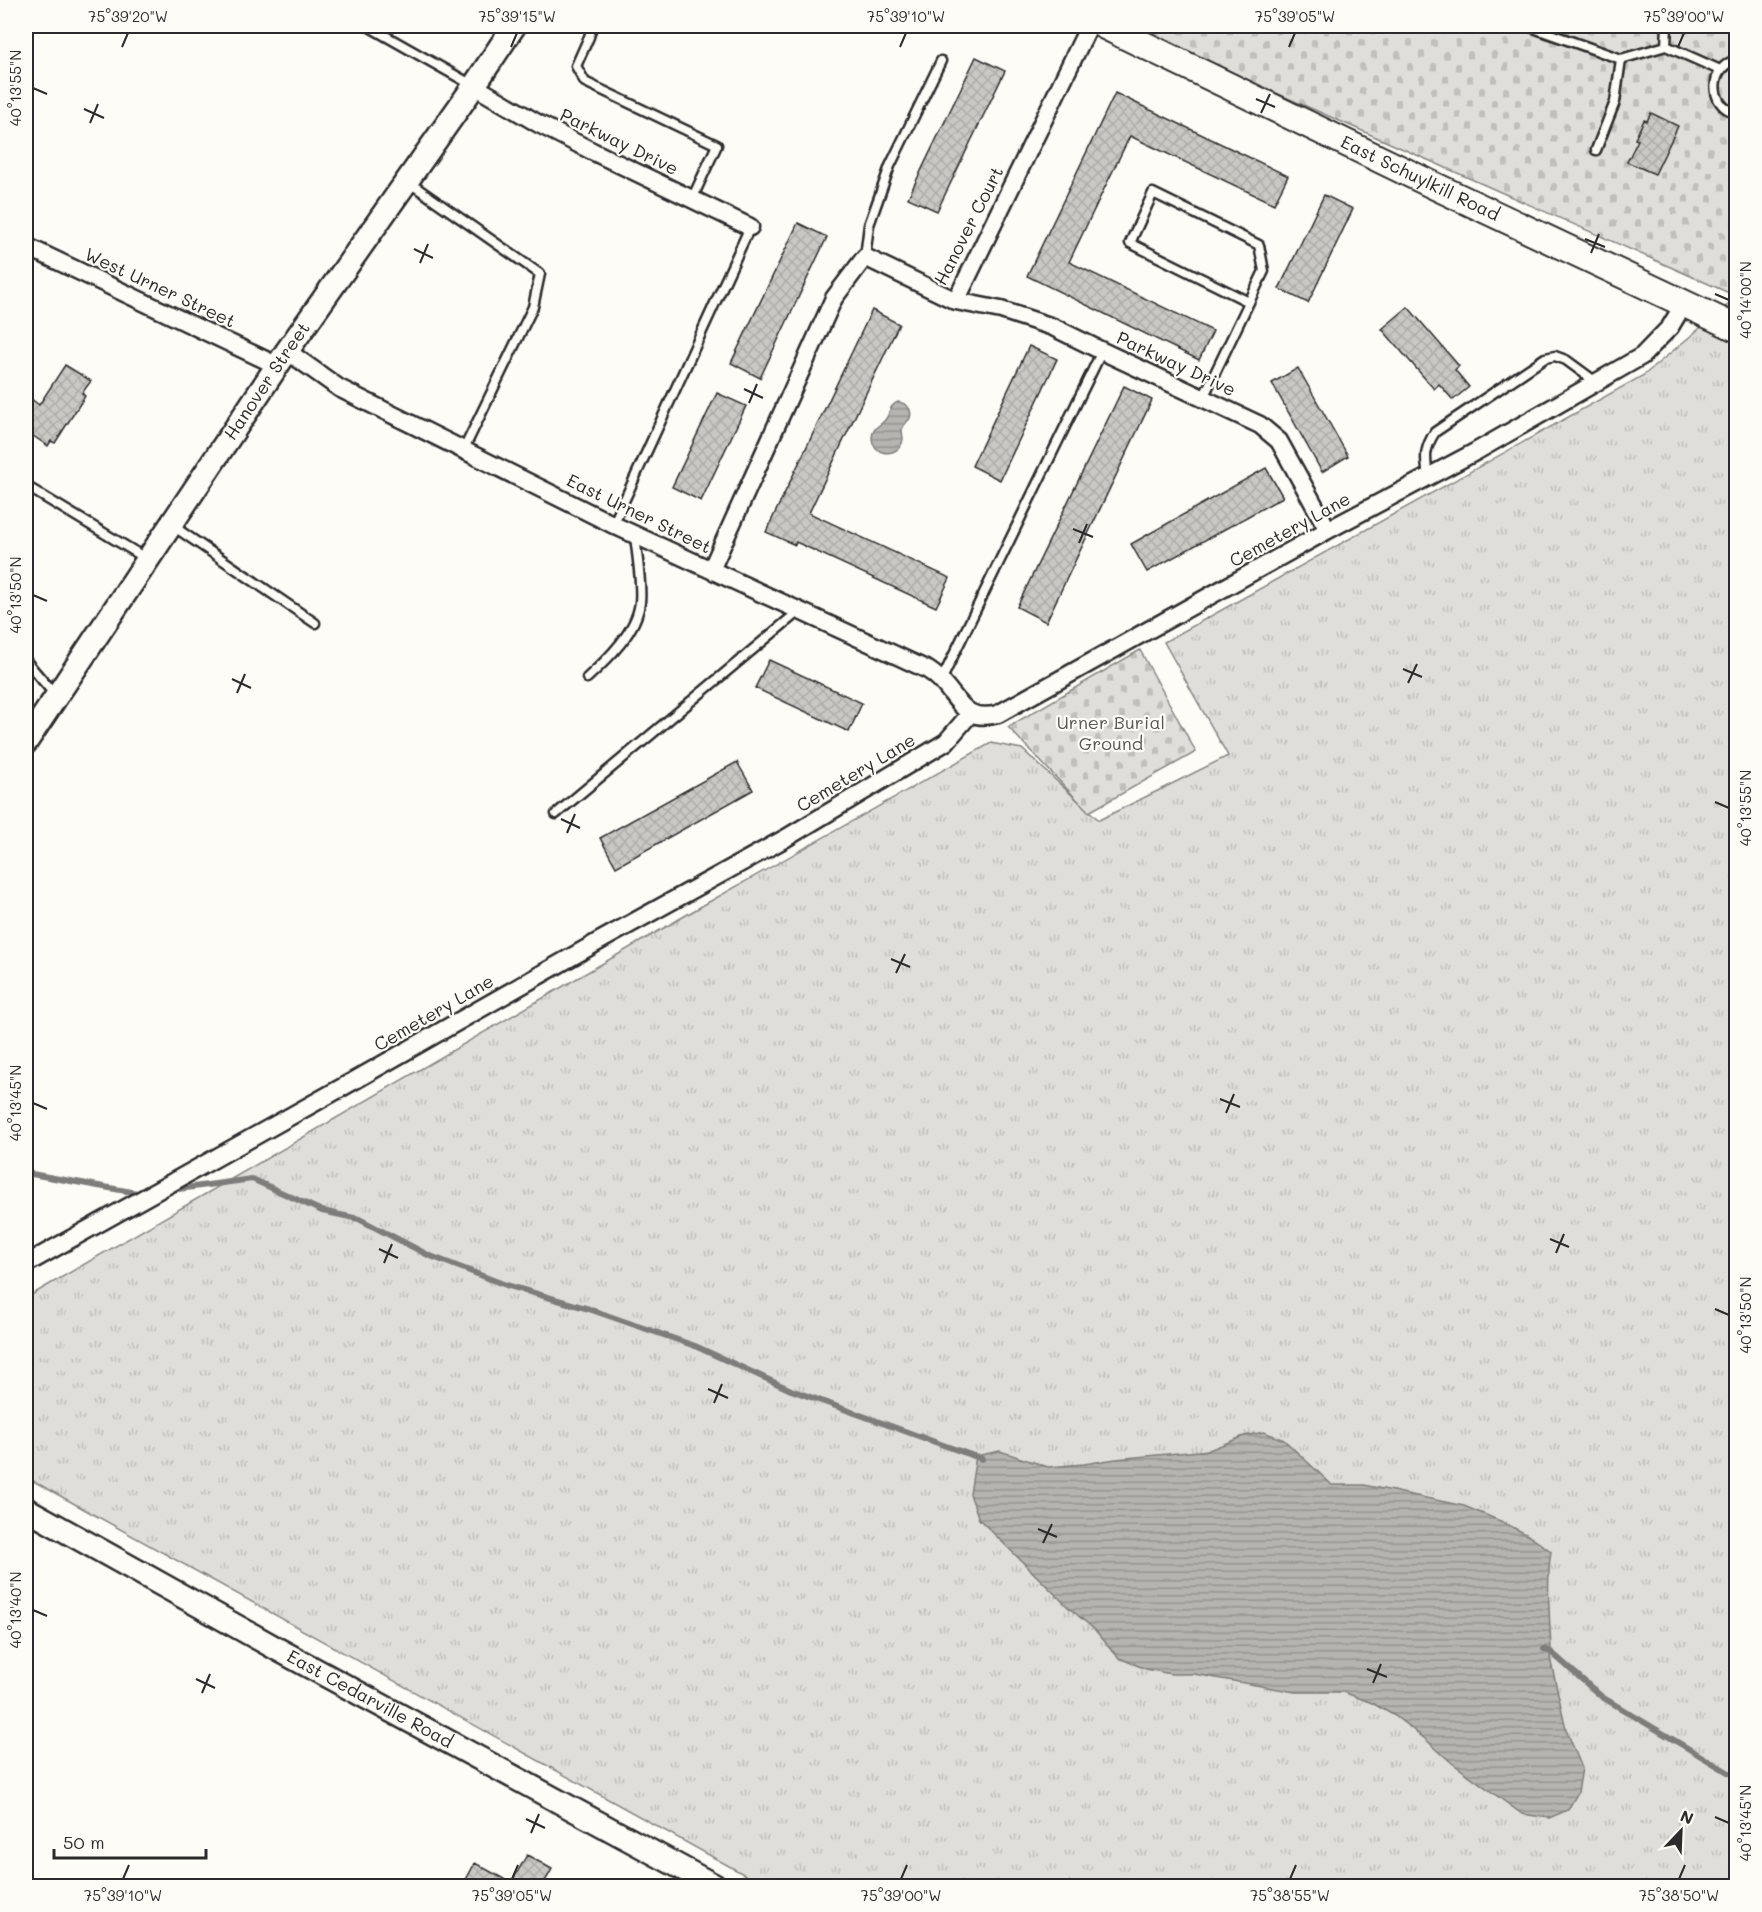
<svg xmlns="http://www.w3.org/2000/svg" width="1762" height="1912" font-family="Mali,sans-serif">
<style>
.grass{fill:url(#grass-tufts);stroke:#858482;stroke-width:1.5}
.cemetery{fill:url(#cemetery-stones);stroke:#858482;stroke-width:1.5}
.water{fill:url(#water-rules);stroke:#7e7d7b;stroke-width:1.5}
.lines{fill:none;stroke-linecap:round;stroke-linejoin:round}
.stream{stroke:#7e7d7b;stroke-width:6}
.building{fill:url(#building-cross-hatch);stroke:#2b2b2b;stroke-width:1.5}
.lane-casing{stroke:#2b2b2b;stroke-width:13}
.street-casing{stroke:#2b2b2b;stroke-width:21}
.secondary-casing{stroke:#2b2b2b;stroke-width:27}
.primary-casing{stroke:#2b2b2b;stroke-width:30}
.lane{stroke:#fdfcf7;stroke-width:8}
.street{stroke:#fdfcf7;stroke-width:16}
.secondary{stroke:#fdfcf7;stroke-width:22}
.primary{stroke:#fdfcf7;stroke-width:26}
.ticks{fill:none;stroke:#2b2b2b;stroke-width:2}
.labels{text-anchor:middle;stroke-width:4.5;stroke-linejoin:round;paint-order:stroke}
.street-label{font-size:18px;fill:#2b2b2b;stroke:#fdfcf7}
.park-label{font-size:18px;fill:#585857;stroke:#fdfcf7}
.neatline{fill:none;stroke:#2b2b2b;stroke-width:2}
.ticks-label{font-size:15px;text-anchor:middle;fill:#2b2b2b}
</style>
<defs>
<pattern id="grass-tufts" width="24" height="20" patternUnits="userSpaceOnUse" patternTransform="scale(1.5)"><rect width="24" height="20" fill="#dfdeda"/><path d="M3 7l-1-3M5 7V3M7 7l1-3M15 17l-1-3M17 17v-4M19 17l1-3" fill="none" stroke="#c0bfbb"/></pattern>
<pattern id="cemetery-stones" width="16" height="16" patternUnits="userSpaceOnUse" patternTransform="scale(1.5)"><rect width="16" height="16" fill="#dfdeda"/><path d="M2 7V4a2 2 0 0 1 4 0v3zM10 15v-3a2 2 0 0 1 4 0v3z" fill="#c0bfbb"/></pattern>
<pattern id="water-rules" width="6" height="5" patternUnits="userSpaceOnUse" patternTransform="scale(1.5)"><rect width="6" height="5" fill="#b5b4b1"/><path d="M0 2.5h6" fill="none" stroke="#939390"/></pattern>
<pattern id="building-cross-hatch" width="8" height="8" patternUnits="userSpaceOnUse" patternTransform="scale(1.5)"><rect width="8" height="8" fill="#c9c8c4"/><path d="M0 0l8 8M0 8l8-8" fill="none" stroke="#adaca9"/></pattern>
</defs>
<rect width="100%" height="100%" fill="#fdfcf7"/>
<filter id="ink" filterUnits="userSpaceOnUse"><feTurbulence type="fractalNoise" baseFrequency=".0167" numOctaves="2"/><feDisplacementMap in="SourceGraphic" scale="12" xChannelSelector="R" yChannelSelector="G"/><feConvolveMatrix kernelMatrix="1 2 1 2 8 2 1 2 1" color-interpolation-filters="sRGB"/></filter>
<g filter="url(#ink)">
<path class="grass" d="M1736,298V1886H765L26,1477V1298L700,907L991,743L1022,749L1099,820L1228,756L1164,642L1644,375Z"/>
<path class="cemetery" d="M1134,26H1736V296L1197,58Z
M1140,650L1196,752L1089,812L1008,727Z"/>
<path class="water" d="M898,402C906,403 913,409 910,418C908,422 903,424 902,430C902,433 903,436 903,439C902,449 892,455 882,452C873,449 869,437 875,429C878,425 882,424 885,420C891,413 888,406 898,402Z
M1264,1432L1284,1440L1332,1485H1364L1464,1506L1498,1520L1526,1534L1551,1551C1546,1584 1550,1618 1551,1652L1550,1658L1566,1729L1582,1768L1578,1792L1568,1810L1549,1818L1522,1814L1452,1763L1425,1739L1395,1716L1372,1703L1343,1692H1295L1194,1674H1171L1146,1669L1119,1658L1094,1629L1069,1608L979,1519L970,1494L976,1456L1000,1451L1048,1467L1084,1464L1116,1459L1209,1450L1244,1436Z"/>
<g class="lines">
<path class="stream" d="M26,1173L143,1194
M171,1190L252,1179L322,1211L359,1219L428,1255L506,1285L589,1309L695,1346L791,1390L982,1459
M1544,1649L1551,1652L1602,1697L1736,1777"/>
</g>
<path class="building" d="M976,57L1005,71L937,211L908,198Z
M1115,93L1288,176L1274,204L1130,136L1105,187L1069,262L1213,331L1199,360L1027,276Z
M1651,113L1678,126L1655,174L1627,162L1638,140L1635,139L1644,120L1647,121Z
M1324,195L1353,209L1308,303L1279,289Z
M798,223L827,237L760,378L731,363Z
M1408,307L1459,366L1455,370L1469,387L1453,400L1439,384L1434,389L1382,329Z
M872,310L899,324L809,513L950,578L936,607L796,542L795,545L766,532Z
M1029,346L1057,359L1000,480L972,466Z
M65,365L91,381L82,393L85,396L55,443L51,441L48,446L26,431V395L39,405Z
M1298,368L1348,456L1322,472L1272,383Z
M1124,386L1152,400L1046,622L1017,607Z
M717,393L746,406L701,501L672,487Z
M1266,468L1283,497L1147,572L1131,544Z
M769,660L862,703L849,732L755,688Z
M737,762L753,790L616,867L600,838Z
M527,1855L552,1869L542,1887H462L475,1863L511,1883Z"/>
<g class="lines">
<g class="lane-casing">
<path id="lane" d="M368,26L474,86
M592,26L589,37L576,66L585,82L717,145L692,199
M1528,26L1621,59L1666,46L1720,70
M1666,46L1667,26
M1736,60C1709,67 1708,106 1736,113
M1596,150L1615,102L1621,59
M407,181L540,274L533,307L464,449
M865,257L869,225L890,166L941,61
M1203,398L1264,271L1259,245L1153,193L1130,243L1249,302
M1428,477C1425,457 1424,449 1435,432L1545,358L1555,356L1566,360L1596,382
M26,486L147,559
M613,525L750,227
M173,526L315,623
M26,661L55,695
M587,678C608,659 637,631 640,602C642,583 637,555 635,536
M941,681L1102,351
M556,814L799,611"/>
</g>
<g class="street-casing">
<path id="street" d="M474,86L539,124L594,152L750,227
M26,246L278,366
M956,301L1001,310L1053,327L1102,351L1260,425L1279,441L1328,530
M287,351L339,388L618,527L928,670C934,674 939,678 943,683C961,704 967,722 998,714L1328,530L1475,452L1642,356L1670,327L1685,302
M711,570L834,298L865,257L956,301L1089,26
M26,1264L357,1079L603,939L786,838L946,742L970,714"/>
</g>
<g class="secondary-casing">
<g id="secondary">
<path id="s1" d="M26,742L287,351L474,86L514,26"/>
<path id="s2" d="M26,1509L279,1650L715,1886"/>
</g>
</g>
<g class="primary-casing">
<g id="primary">
<path id="s3" d="M1105,26L1435,186L1736,328"/>
</g>
</g>
<use href="#lane" class="lane"/>
<use href="#street" class="street"/>
<use href="#secondary" class="secondary"/>
<use href="#primary" class="primary"/>
</g>
</g>
<path class="ticks" d="M122,47L128,33M511,47L517,33M900,47L906,33M1289,47L1295,33M1678,47L1684,33M33,88L47,94M1256,99L1275,107M84,109L104,118M1261,113L1270,94M90,123L98,104M1585,239L1605,247M414,249L433,258M1591,253L1599,234M420,263L428,244M1715,294L1729,300M744,389L763,398M749,403L757,384M1073,529L1093,537M1079,543L1087,524M33,595L47,601M1403,669L1422,677M232,679L251,688M1408,683L1417,664M237,693L245,674M1715,802L1729,808M561,819L580,828M567,833L575,814M891,959L910,967M896,973L905,954M1220,1099L1240,1107M33,1103L47,1109M1226,1113L1234,1094M1550,1239L1569,1247M379,1249L398,1258M1556,1253L1564,1234M384,1263L392,1244M1715,1309L1729,1315M708,1389L728,1398M714,1403L722,1384M1038,1529L1057,1537M1043,1543L1052,1524M33,1610L47,1616M1367,1669L1387,1677M196,1679L215,1688M1373,1683L1381,1664M202,1693L210,1674M1715,1817L1729,1823M526,1819L545,1828M531,1833L539,1814M123,1879L129,1865M512,1879L518,1865M901,1879L907,1865M1290,1879L1296,1865M1679,1879L1685,1865"/>
<g class="labels">
<g class="street-label">
<text transform="translate(619 142) rotate(26)" y="6">Parkway Drive</text>
<text dy="6" stroke="none"><textPath href="#s3" startOffset="350">East Schuylkill Road</textPath></text>
<text transform="translate(969 226) rotate(-63)" y="6">Hanover Court</text>
<text transform="translate(160 288) rotate(25)" y="6">West Urner Street</text>
<text transform="translate(1176 364) rotate(25)" y="6">Parkway Drive</text>
<text dy="6" stroke="none"><textPath href="#s1" startOffset="434">Hanover Street</textPath></text>
<text transform="translate(639 514) rotate(26)" y="6">East Urner Street</text>
<text transform="translate(1290 530) rotate(-29)" y="6">Cemetery Lane</text>
<text transform="translate(856 773) rotate(-31)" y="6">Cemetery Lane</text>
<text transform="translate(434 1013) rotate(-30)" y="6">Cemetery Lane</text>
<text dy="6" stroke="none"><textPath href="#s2" startOffset="393">East Cedarville Road</textPath></text>
</g>
<g class="park-label">
<text x="1111" y="729">Urner Burial<tspan x="1111" dy="21">Ground</tspan></text>
</g>
</g>
<rect width="1762" height="1912" fill="none" stroke="#fdfcf7" stroke-width="66"/>
<g transform="translate(1681 1831) rotate(23)" stroke="#fdfcf7" stroke-width="4.5" paint-order="stroke">
<path d="M0-4.5L10 22L0 15L-10 22Z" fill="#2b2b2b"/>
<text y="-9" font-size="16" font-weight="bold" text-anchor="middle" fill="#2b2b2b">N</text>
</g>
<path d="M54 1849v9h152v-9" fill="none" stroke="#2b2b2b" stroke-width="3"/>
<text x="63" y="1849" font-size="18" fill="#2b2b2b" stroke="#fdfcf7" stroke-width="4.5" paint-order="stroke">50 m</text>
<rect x="33" y="33" width="1696" height="1846" class="neatline"/>
<g class="ticks-label">
<text x="128" y="22">75°39'20"W</text>
<text x="517" y="22">75°39'15"W</text>
<text x="906" y="22">75°39'10"W</text>
<text x="1295" y="22">75°39'05"W</text>
<text x="1684" y="22">75°39'00"W</text>
<text transform="translate(16 88) rotate(-90)" y="5">40°13'55"N</text>
<text transform="translate(1746 300) rotate(-90)" y="5">40°14'00"N</text>
<text transform="translate(16 595) rotate(-90)" y="5">40°13'50"N</text>
<text transform="translate(1746 808) rotate(-90)" y="5">40°13'55"N</text>
<text transform="translate(16 1103) rotate(-90)" y="5">40°13'45"N</text>
<text transform="translate(1746 1315) rotate(-90)" y="5">40°13'50"N</text>
<text transform="translate(16 1610) rotate(-90)" y="5">40°13'40"N</text>
<text transform="translate(1746 1823) rotate(-90)" y="5">40°13'45"N</text>
<text x="123" y="1901">75°39'10"W</text>
<text x="512" y="1901">75°39'05"W</text>
<text x="901" y="1901">75°39'00"W</text>
<text x="1290" y="1901">75°38'55"W</text>
<text x="1679" y="1901">75°38'50"W</text>
</g>
</svg>
